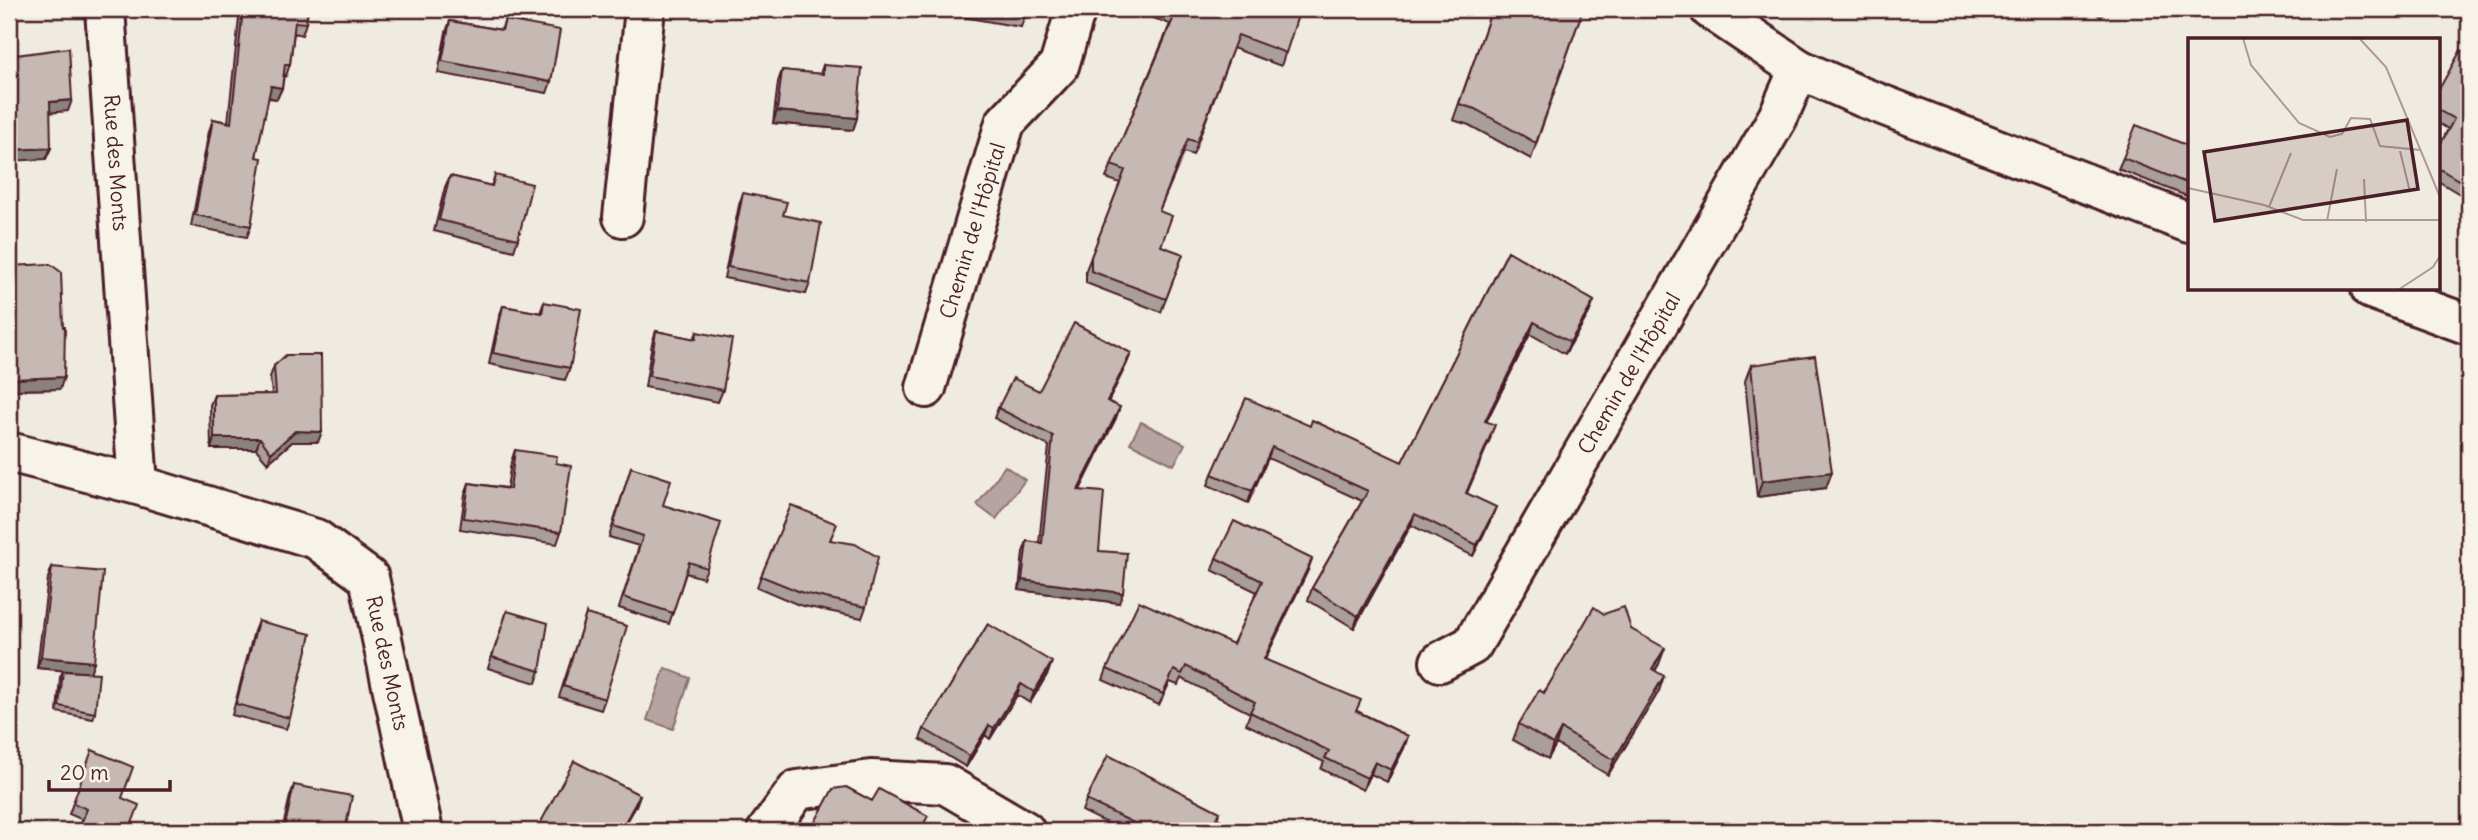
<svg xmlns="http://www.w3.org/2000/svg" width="2478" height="840" font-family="Delius,sans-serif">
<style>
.water{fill:#b7a4a2;stroke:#8b6f72;stroke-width:2}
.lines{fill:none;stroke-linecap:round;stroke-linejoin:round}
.street-casing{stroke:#4a1f2b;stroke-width:44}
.street{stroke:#f7f3e8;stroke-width:38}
.wall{fill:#aa9e9a;stroke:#4a1f2b;stroke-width:2}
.shaded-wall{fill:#8b817d;stroke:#4a1f2b;stroke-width:2}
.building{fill:#c6b8b3;stroke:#4a1f2b;stroke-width:2}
.labels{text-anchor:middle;stroke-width:5;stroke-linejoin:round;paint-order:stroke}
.street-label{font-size:21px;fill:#4a1f2b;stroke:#f7f3e8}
.inset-road{fill:none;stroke:#ae9998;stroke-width:2}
.view{fill:#4a1f2b;fill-opacity:0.15;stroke:#4a1f2b;stroke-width:3.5}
.inset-edge{fill:none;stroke:#4a1f2b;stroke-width:3.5}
</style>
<rect width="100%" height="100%" fill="#f0ebe0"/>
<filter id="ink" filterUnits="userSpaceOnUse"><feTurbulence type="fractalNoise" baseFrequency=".0143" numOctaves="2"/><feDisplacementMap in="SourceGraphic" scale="14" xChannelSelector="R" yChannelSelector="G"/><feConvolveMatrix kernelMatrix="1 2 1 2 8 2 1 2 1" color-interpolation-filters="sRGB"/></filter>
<g filter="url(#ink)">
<path class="water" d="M1141,422L1185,444L1174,465L1130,443Z
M1005,466L1025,480L996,519L977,505Z
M665,668L690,678L673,729L647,720Z"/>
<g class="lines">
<g class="street-casing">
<g id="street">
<path id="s1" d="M105,9L138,485"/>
<path d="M1710,9L1799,69L1862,97L2189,223"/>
<path d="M623,217L645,9"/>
<path d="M2371,289L2469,325"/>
<path id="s2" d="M926,388L1005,123L1059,66L1076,9"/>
<path id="s3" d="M9,452L138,485L316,539L369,578L423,831"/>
<path id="s4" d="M1440,662L1472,645L1778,117L1799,69"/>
<path d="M767,831L797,790L871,780L945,784L1025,831"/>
</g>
</g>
<use href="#street" class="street"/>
</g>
<path class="wall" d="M240,9H308L306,23L302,35L294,33L290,64L286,76L284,75L282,88L277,99L268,98L256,157L251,226L247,237L191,226L209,131L213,119L228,122Z
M960,9H1027L1021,27L957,16Z
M1156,9H1300L1281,66L1233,48L1193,155L1184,152L1159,211L1161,246L1183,254L1161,312L1086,283V270L1120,183L1106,178L1170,24L1153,18Z
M1492,9H1583L1531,159L1469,125L1453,120Z
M2089,9H2106L2101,17Z
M505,20L551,82L547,93L438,73L446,32L450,21L501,30Z
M2469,55V198L2468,199L2438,181V149L2448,129L2438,123V91Z
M823,65L857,118L853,130L773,123L778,82L782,70L820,74Z
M2189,146V197L2118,169L2123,158Z
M495,175L518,239L514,251L434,231L445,187L450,176L491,186Z
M743,193L783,215L810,283L806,294L724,278L739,205Z
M1508,251L1594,301L1589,313L1565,354L1530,334L1486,422L1491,437L1467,493L1491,519L1473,556L1411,525L1354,628L1308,600L1312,588L1362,501L1268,458L1248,503L1208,485L1212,474L1310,426L1402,462Z
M9,266L60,389L9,390Z
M544,302L570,368L565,380L489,364L499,317L503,306L540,313Z
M656,331L694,339L697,332L723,390L718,402L645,387L652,343Z
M1131,353L1127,363L1108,402L1116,418L1080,490L1099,551L1119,603L1019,590L1023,552L1027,541L1039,543L1049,446L994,418L998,408Z
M1751,365L1826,488L1757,497L1745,381Z
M274,366L318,442H292L268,463L256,449H211L210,405L214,395L272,394L270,377Z
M515,450L556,463L561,532L557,544L460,529L465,494L469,483L507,488L511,462Z
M631,467L663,505L707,568L703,578L686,573L669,624L619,608L639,546L609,537Z
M831,540L866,607L862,618L799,605L757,587L761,576Z
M1216,558L1308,570L1265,659L1357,711L1408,736L1404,748L1387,782L1371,774L1363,790L1321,769L1324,762L1246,724L1250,713L1181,678L1178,685L1170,682L1159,705L1103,680L1107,669L1233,644L1257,592L1212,570Z
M52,567L91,673L95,713L93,719L57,712L60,677L63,671L79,672L37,668L48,578Z
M507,611L540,671L536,683L488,668Z
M586,614L605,699L601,710L559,697Z
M1604,614L1631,629L1659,664L1655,671L1659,691L1608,775L1556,744L1548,759L1513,740L1519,724Z
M258,621L290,718L286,729L232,715L254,631Z
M988,624L1048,673L1030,703L1017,695L990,739L985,735L966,767L920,739L924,729Z
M133,767L83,820L69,814L73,803Z
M294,785L345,831H282L290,796Z
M1086,800L1218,819L1244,831H1123L1082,811Z"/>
<path class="shaded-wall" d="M865,9H888L887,10Z
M271,86L282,88L277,99L266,97Z
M72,100L68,111L46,113L50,102Z
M777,111L857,118L853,130L773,123Z
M51,148L46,159L9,161V150Z
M1594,301L1589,313L1565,354L1570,342Z
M1534,322L1530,334L1481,432L1485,421Z
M1131,353L1127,363L1103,412L1107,401Z
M64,377L60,389L9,390L12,379Z
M1120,407L1116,418L1074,500L1078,490Z
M295,431L322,432L318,442H292L268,463L271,453Z
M214,438H260L256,449H211Z
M1272,447L1268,458L1248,503L1252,491Z
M1832,472L1826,488L1757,497L1762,481Z
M1496,507L1491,519L1473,556L1477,545Z
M1415,514L1411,525L1354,628L1358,616Z
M1312,559L1308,570L1260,670L1264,659Z
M1022,580L1123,593L1119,603L1019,590Z
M1665,648L1659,664L1646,684L1652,669Z
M41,657L94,662L90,673L37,668Z
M1052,662L1048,673L1030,703L1034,692Z
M1664,676L1659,691L1608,775L1614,760Z
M1021,684L1017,695L990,739L994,728Z
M989,725L985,735L966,767L970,756Z
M1561,729L1556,744L1548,759L1553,744Z
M1408,736L1404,748L1387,782L1391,770Z
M1375,762L1371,774L1363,790L1367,778Z
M640,795L636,806L622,831H620Z"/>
<path class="building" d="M243,9H308L306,23L295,22L290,64H285L282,88L271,86L256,157L262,158L251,226L195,215L213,119L231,123Z
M985,9H1027L1025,16Z
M1168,9H1300L1286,53L1238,35L1197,142L1188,139L1159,211L1172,216L1161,246L1183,254L1166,299L1091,271V257L1125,170L1111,165L1176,12Z
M1492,9H1583L1536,143L1475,109L1459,104Z
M505,20L560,30L551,82L442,61L450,21L502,30Z
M69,48L72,100L50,102L51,148L9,150V56Z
M2461,50L2469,55V186L2438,168V149L2454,119L2438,110V91Z
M823,65L862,68L857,118L777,111L782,70L823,74Z
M2136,125L2189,146V184L2123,158Z
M495,175L532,184L518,239L439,220L450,176L492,186Z
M743,193L787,202L783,215L821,223L810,283L728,267Z
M1508,251L1594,301L1570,342L1534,322L1485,421L1495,425L1466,493L1496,507L1477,545L1415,514L1358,616L1312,588L1368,491L1272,447L1252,491L1212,474L1246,398L1310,426L1312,420L1402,462Z
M50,264L61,272L63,327H65L64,377L12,379L11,329L9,330V266Z
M544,302L581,309L570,368L493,353L503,306L542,313Z
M1074,323L1131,353L1107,401L1120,407L1078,490L1104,492L1099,551L1127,553L1123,593L1022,580L1027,541L1042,543L1053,436L998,408L1013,378L1039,391Z
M656,331L696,339L697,332L732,339L723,390L649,376Z
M286,355H321L322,432L295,431L271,453L260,438H214V395L276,394L274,366Z
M1815,356L1832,472L1762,481L1751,365Z
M515,450L557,456L556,463L571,466L561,532L464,518L469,483L510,489Z
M631,467L671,480L663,505L721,523L707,568L689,562L673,613L623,597L643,536L613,526Z
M791,505L837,524L830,540L855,544L878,557L866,607L803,593L761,576Z
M1234,521L1312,559L1264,659L1361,700L1356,711L1408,736L1391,770L1375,762L1367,778L1325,758L1329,751L1250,712L1255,702L1186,666L1182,674L1174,670L1163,694L1107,669L1139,601L1233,644L1262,581L1216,558Z
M52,567L103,572L94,662L41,657Z
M1594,607L1604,614L1624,607L1631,629L1665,648L1652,669L1664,676L1614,760L1561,729L1553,744L1519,724L1539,690L1544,693Z
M507,611L548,623L540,671L492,657Z
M586,614L627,626L605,699L563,686Z
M258,621L311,634L290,718L236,704Z
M988,624L1052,662L1034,692L1021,684L994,728L989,725L970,756L924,729Z
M63,671L99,673L95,713L59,706Z
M92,750L133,767L122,798L139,805L129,831H78L87,809L73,803Z
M1108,755L1220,812L1217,818L1244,831H1132L1136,824L1086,800Z
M574,761L640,795L620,831H536Z
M294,785L352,796L345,831H290L284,830Z
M846,787L872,801L879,789L928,816L920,831H810L833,789Z"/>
</g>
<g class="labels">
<g class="street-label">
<text dy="7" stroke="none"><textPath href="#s1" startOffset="154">Rue des Monts</textPath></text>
<text dy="7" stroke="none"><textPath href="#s2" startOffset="164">Chemin de l'Hôpital</textPath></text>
<text dy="7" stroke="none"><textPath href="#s4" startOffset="350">Chemin de l'Hôpital</textPath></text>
<text dy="7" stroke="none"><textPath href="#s3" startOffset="472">Rue des Monts</textPath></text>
</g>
</g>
<g transform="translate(2188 38)">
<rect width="252" height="252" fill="#f0ebe0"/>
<path class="inset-road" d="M55,0L63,27L111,85L142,99L154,96L163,80L182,81L192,108L232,112M171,0L198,29L252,159M212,113L222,154M176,141L178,184M0,150L76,167L115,182H252M81,169L103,115M139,183L149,131M210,252L245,229L252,218"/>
<path class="view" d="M219,82L230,151L27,183L16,114Z"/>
<rect width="252" height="252" class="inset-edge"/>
</g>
<rect width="2478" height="840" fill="none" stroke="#f7f3e8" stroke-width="35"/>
<rect x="18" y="18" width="2443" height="805" fill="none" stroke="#4a1f2b" stroke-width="2.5" filter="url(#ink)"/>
<path d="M49 780v10h121v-10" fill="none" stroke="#4a1f2b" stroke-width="3.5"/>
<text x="60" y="780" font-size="21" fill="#4a1f2b" stroke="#f7f3e8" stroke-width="5" paint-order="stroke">20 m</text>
</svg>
